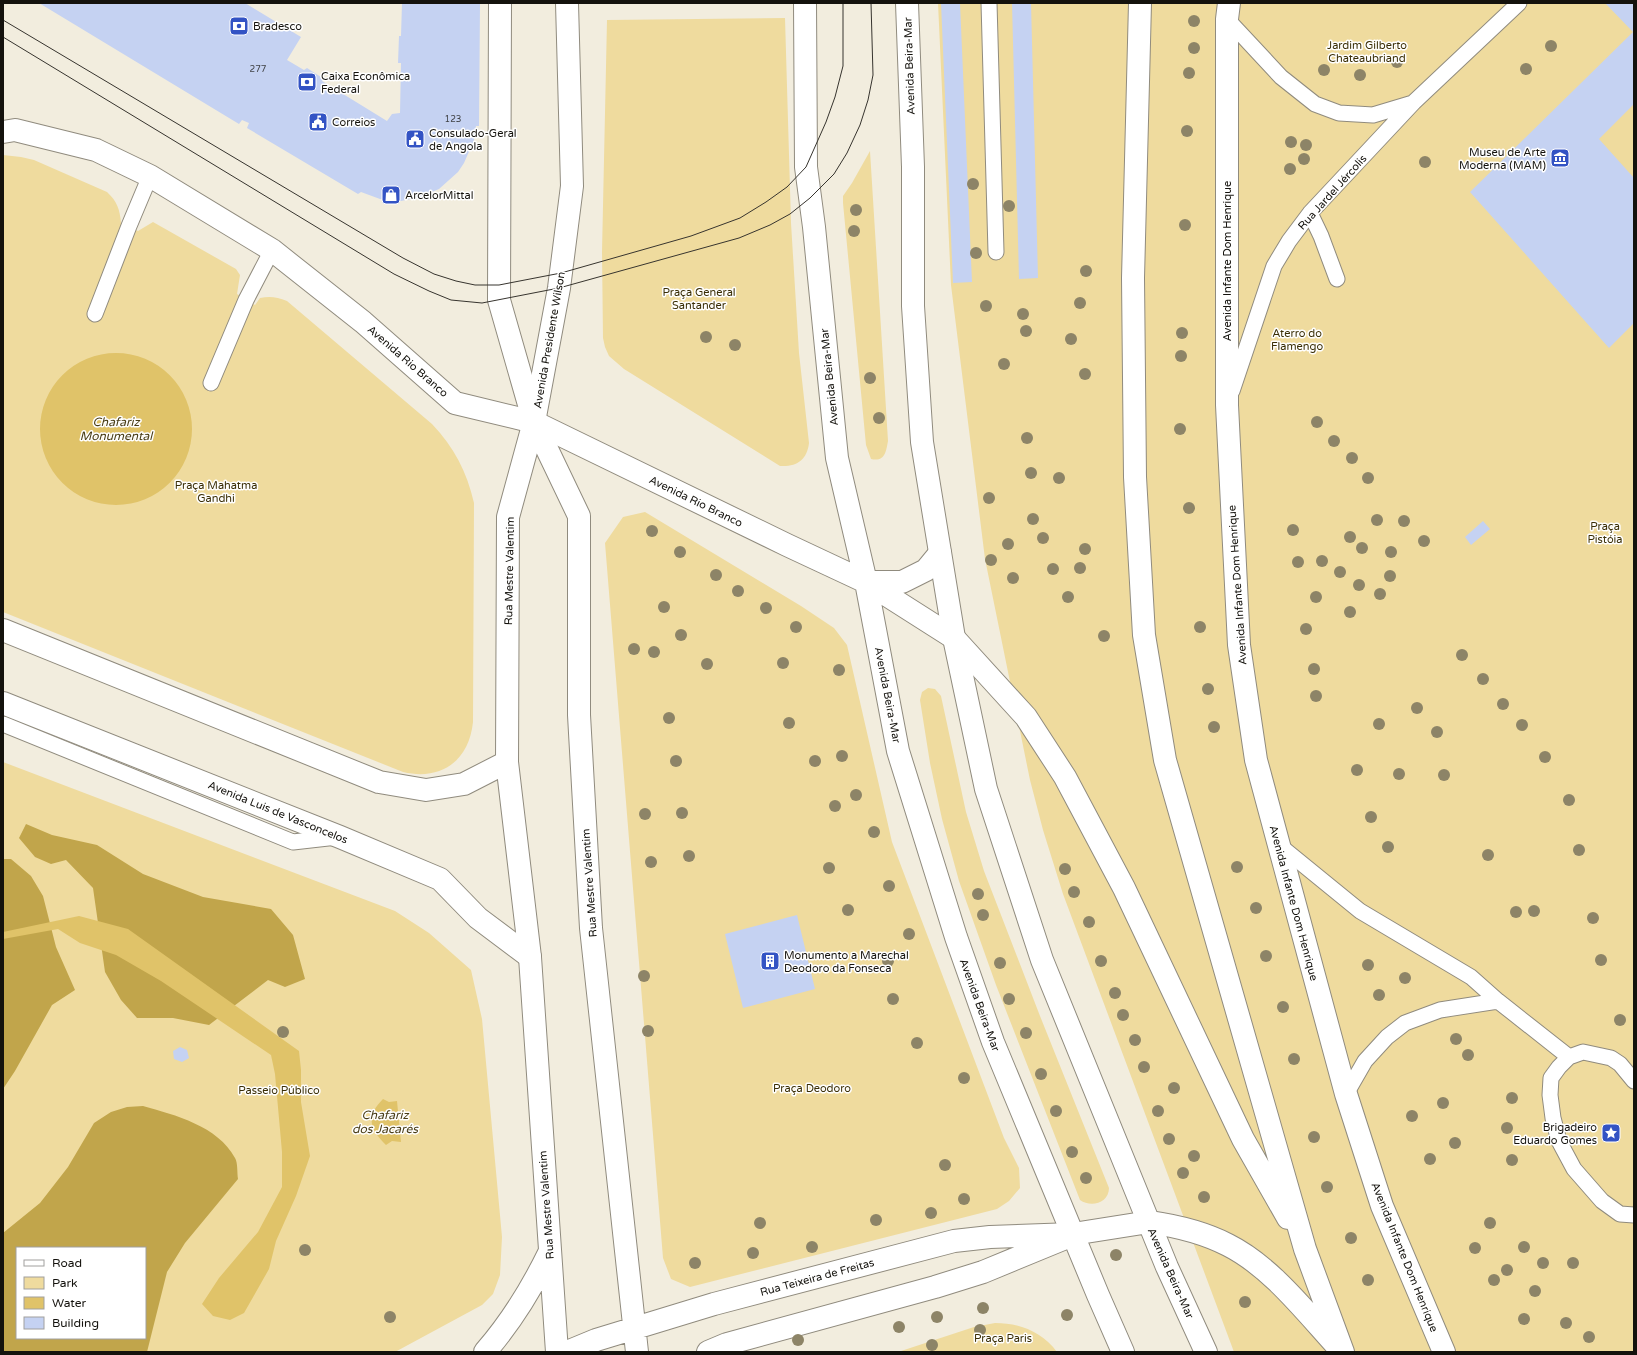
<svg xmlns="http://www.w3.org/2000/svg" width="1637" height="1355" font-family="'Varela Round',sans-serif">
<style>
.green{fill:#efdb9e;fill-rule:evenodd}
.forest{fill:#c1a54b;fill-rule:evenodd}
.water{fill:#e0c369}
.building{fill:#c5d2f2}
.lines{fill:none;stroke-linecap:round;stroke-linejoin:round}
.lane-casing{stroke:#908b7e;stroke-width:17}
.street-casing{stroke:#908b7e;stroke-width:24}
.secondary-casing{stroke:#908b7e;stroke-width:24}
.primary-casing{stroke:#908b7e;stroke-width:24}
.highway-casing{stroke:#908b7e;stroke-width:24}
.lane{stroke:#fff;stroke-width:15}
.street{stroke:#fff;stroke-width:22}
.secondary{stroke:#fff;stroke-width:22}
.primary{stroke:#fff;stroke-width:22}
.highway{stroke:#fff;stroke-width:22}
.tram{stroke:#37342e;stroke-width:1}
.tree{fill:#8d8467}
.labels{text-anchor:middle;stroke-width:3;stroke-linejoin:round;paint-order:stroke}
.number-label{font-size:9px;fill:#404246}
.poi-label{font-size:11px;fill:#14120d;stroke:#fff;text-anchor:start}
.park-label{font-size:11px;fill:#3a2e05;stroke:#fff}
.street-label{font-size:11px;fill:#14120d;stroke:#fff}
.water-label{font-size:12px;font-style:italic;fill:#493d16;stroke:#fff}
</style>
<rect width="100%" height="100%" fill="#f2edde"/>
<path class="green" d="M938,3H1634V1352H1234L1063,894L1043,830L1030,780L985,559L951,285Z
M785,18L791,223L799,353L809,443C807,460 797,467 780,466L624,369L609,356L605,347L603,338L602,252L607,20Z
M870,151L888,441C886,452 885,462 871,459L866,445L843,203V196L852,183Z
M3,155L21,157L34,160L107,192C117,201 120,210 121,223L138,231L153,222L236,269L240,275L237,294L255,305L260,298C270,296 277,297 287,301L432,424C454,447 467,472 474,503L473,722C469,761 441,781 403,772L3,612Z
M645,512L801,606L834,628L847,645L892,842L1004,1138L1019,1168L1020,1188L1009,1201L997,1209L690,1287L671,1279L663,1258L605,543L623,517Z
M928,688L935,689L941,696L966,812L984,871L1040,1016L1109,1188C1109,1203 1091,1208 1080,1200L996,985L959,881L942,819L930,763L920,700L922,692Z
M3,762L395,911L429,933L471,970L482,1019L502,1237L500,1275L493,1294L482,1305L395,1352H3ZM17,1248H145V1338H17Z
M995,1323C1020,1323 1042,1332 1057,1352H898L974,1327Z"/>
<path class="forest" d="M26,824L52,835L97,845L143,874L203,897L271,909L293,935L305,979L285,987L268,980L209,1025L173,1018H137L121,1000L105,972L93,888L66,860L51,864L35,857L19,838Z
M3,859H11L31,876L43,896L56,947L75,990L52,1005L15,1071L3,1089Z
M143,1106C175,1115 218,1126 235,1158C238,1163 237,1173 238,1179L185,1243L167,1272L147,1352H3V1233L40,1203L68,1167L94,1123L111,1112L127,1107ZM17,1248H145V1338H17Z"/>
<path class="water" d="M40 429a76 76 0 1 1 152 0a76 76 0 1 1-152 0Z
M79,916L128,929L299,1051L301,1070V1102L310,1156L296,1196L276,1241L269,1269L244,1313L230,1320L213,1316L202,1304L219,1278L258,1232L282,1187V1152L275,1074L271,1055L161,981L116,955L80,943L58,929L3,939V932Z
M383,1099L389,1102L397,1101L401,1142L392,1141L386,1145C370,1129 365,1117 383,1099Z"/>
<path class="building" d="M39,3H245L301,37L287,60L304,70L307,68L324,79L322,81L387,121L392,114L400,113L401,63H398L399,36H401L402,3H480L479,126H476L474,140L464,163L458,172L439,189L420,197L401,201L380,199L361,192L358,194L247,128L249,123L242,120L239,124Z
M941,3H960L972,282L953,283Z
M1012,3H1031L1038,278L1019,279Z
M1605,3H1634V104L1599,139L1634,178V323L1609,348L1470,192L1633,32Z
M1483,521L1490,529L1471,545L1465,537Z
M797,915L815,989L743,1008L725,934Z
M180,1047L187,1050L189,1058L182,1062L174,1059L173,1051Z"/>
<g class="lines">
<g class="lane-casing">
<path id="lane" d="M989,3L996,252
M1227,19L1281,77L1315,104L1339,113L1373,115L1413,103
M1310,213L1321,236L1337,279
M95,314L129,226L150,176
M211,383L246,300L272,250
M1232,391L1274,266L1289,241L1310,213L1414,102L1519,3
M3,724L293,842L337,837
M1279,845L1360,911L1471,977L1498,1001L1569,1057
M1634,1081L1620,1064L1611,1058L1583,1052L1569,1057L1559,1067L1551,1078L1550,1095L1553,1118L1559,1141L1574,1169L1602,1201L1620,1214L1634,1215
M1346,1094L1365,1061L1387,1037L1405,1023L1440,1010L1498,1001"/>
</g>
<g class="street-casing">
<path id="street" d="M500,3L499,300L534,422"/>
</g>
<g class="secondary-casing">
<path id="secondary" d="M805,3L806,167L814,227L837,458L866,582L898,751L956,937L993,1042L1098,1295L1123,1352
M3,132L15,130L96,150L150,176L272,250L363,322L455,403L534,422L787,545L866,582L954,638
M866,582H902L926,570L940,553
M3,630L379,782L426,790L464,784L507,762
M3,703L340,837L440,879L478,918L530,957"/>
</g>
<g class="primary-casing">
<path id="primary" d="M907,3L913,167V306L922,442L954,638L986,789L1042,960L1167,1267L1206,1352
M534,422L579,516V715L591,928L637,1352
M485,1352C512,1321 531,1290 549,1253
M557,1352L530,957L507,762L508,517L534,422L559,288L572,186L567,3
M567,1352L596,1340L714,1304L954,1241L990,1237L1073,1234L1149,1222
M708,1352L727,1344L935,1287L983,1272L1063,1239"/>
</g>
<g class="highway-casing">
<path id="highway" d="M1140,3L1133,278L1135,477L1144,635L1165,760L1305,1249L1343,1352
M1229,3L1227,19V405L1239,645L1256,760L1346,1094L1382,1206L1444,1352
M954,638L1026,717L1065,777L1124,888L1243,1139L1288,1218
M1149,1222C1177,1226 1203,1232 1228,1245C1270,1266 1305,1311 1336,1345"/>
</g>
<use href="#lane" class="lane"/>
<use href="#street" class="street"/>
<use href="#secondary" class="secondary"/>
<use href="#primary" class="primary"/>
<use href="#highway" class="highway"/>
<path class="tram" d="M3,20L403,258L434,274L456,281L475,285H499L561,273L691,236L740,218L766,202L787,187L806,167L826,122L835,97L843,66V3
M3,37L394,274L429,291L451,300L482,303L559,288L739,238L770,225L790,214L810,198L834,174L847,153L860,125L868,100L873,75L871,3"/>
</g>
<g class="tree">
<circle cx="1194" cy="21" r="6"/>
<circle cx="1551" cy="46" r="6"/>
<circle cx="1194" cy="48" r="6"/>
<circle cx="1397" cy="62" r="6"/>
<circle cx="1526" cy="69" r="6"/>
<circle cx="1324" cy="70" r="6"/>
<circle cx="1189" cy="73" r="6"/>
<circle cx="1360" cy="75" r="6"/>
<circle cx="1187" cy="131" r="6"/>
<circle cx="1291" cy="142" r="6"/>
<circle cx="1306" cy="145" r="6"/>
<circle cx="1304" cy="159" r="6"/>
<circle cx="1425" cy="162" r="6"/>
<circle cx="1290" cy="169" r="6"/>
<circle cx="973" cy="184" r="6"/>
<circle cx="1009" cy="206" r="6"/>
<circle cx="856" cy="210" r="6"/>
<circle cx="1185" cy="225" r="6"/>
<circle cx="854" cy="231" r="6"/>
<circle cx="976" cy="253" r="6"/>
<circle cx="1086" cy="271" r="6"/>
<circle cx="1080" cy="303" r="6"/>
<circle cx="986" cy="306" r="6"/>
<circle cx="1023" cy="314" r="6"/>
<circle cx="1026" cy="331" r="6"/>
<circle cx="1182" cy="333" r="6"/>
<circle cx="706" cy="337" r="6"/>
<circle cx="1071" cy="339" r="6"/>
<circle cx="735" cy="345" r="6"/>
<circle cx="1181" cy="356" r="6"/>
<circle cx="1004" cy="364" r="6"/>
<circle cx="1085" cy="374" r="6"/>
<circle cx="870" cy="378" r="6"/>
<circle cx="879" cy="418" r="6"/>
<circle cx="1317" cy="422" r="6"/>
<circle cx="1180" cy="429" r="6"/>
<circle cx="1027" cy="438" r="6"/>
<circle cx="1334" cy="441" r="6"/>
<circle cx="1352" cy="458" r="6"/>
<circle cx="1031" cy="473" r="6"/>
<circle cx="1059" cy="478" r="6"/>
<circle cx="1368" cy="478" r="6"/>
<circle cx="989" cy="498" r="6"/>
<circle cx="1189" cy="508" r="6"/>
<circle cx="1033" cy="519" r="6"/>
<circle cx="1377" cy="520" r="6"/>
<circle cx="1404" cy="521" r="6"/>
<circle cx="1293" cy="530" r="6"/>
<circle cx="652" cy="531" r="6"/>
<circle cx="1350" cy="537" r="6"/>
<circle cx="1043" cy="538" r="6"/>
<circle cx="1424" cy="541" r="6"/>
<circle cx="1008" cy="544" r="6"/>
<circle cx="1362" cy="548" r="6"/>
<circle cx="1085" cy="549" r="6"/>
<circle cx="680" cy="552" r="6"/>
<circle cx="1391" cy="552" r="6"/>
<circle cx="991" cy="560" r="6"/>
<circle cx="1322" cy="561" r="6"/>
<circle cx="1298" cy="562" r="6"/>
<circle cx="1080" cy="568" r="6"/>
<circle cx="1053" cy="569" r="6"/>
<circle cx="1340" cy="572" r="6"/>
<circle cx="716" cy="575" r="6"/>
<circle cx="1390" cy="576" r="6"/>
<circle cx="1013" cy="578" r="6"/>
<circle cx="1359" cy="585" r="6"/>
<circle cx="738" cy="591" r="6"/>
<circle cx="1380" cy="594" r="6"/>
<circle cx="1068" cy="597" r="6"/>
<circle cx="1316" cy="597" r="6"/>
<circle cx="664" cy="607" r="6"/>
<circle cx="766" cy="608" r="6"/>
<circle cx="1350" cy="612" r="6"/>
<circle cx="796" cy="627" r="6"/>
<circle cx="1200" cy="627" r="6"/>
<circle cx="1306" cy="629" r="6"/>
<circle cx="681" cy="635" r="6"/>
<circle cx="1104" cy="636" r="6"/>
<circle cx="634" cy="649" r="6"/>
<circle cx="654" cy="652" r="6"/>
<circle cx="1462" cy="655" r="6"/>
<circle cx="783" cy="663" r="6"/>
<circle cx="707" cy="664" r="6"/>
<circle cx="1314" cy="669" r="6"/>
<circle cx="839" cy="670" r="6"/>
<circle cx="1483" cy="679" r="6"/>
<circle cx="1208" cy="689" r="6"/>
<circle cx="1316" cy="696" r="6"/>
<circle cx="1503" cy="704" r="6"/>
<circle cx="1417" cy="708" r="6"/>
<circle cx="669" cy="718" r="6"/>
<circle cx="789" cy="723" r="6"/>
<circle cx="1379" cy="724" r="6"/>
<circle cx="1522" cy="725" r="6"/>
<circle cx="1214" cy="727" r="6"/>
<circle cx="1437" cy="732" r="6"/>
<circle cx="842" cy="756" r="6"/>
<circle cx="1545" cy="757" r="6"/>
<circle cx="676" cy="761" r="6"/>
<circle cx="815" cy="761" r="6"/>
<circle cx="1357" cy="770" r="6"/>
<circle cx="1399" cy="774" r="6"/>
<circle cx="1444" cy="775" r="6"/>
<circle cx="856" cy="795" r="6"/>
<circle cx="1569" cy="800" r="6"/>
<circle cx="835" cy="806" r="6"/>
<circle cx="682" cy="813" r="6"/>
<circle cx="645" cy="814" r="6"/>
<circle cx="1371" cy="817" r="6"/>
<circle cx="874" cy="832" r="6"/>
<circle cx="1388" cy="847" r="6"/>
<circle cx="1579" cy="850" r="6"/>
<circle cx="1488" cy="855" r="6"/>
<circle cx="689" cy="856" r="6"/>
<circle cx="651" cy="862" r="6"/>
<circle cx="1237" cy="867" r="6"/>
<circle cx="829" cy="868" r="6"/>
<circle cx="1065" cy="869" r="6"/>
<circle cx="889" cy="886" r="6"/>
<circle cx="1074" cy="892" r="6"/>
<circle cx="978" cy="894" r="6"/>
<circle cx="1256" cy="908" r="6"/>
<circle cx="848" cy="910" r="6"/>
<circle cx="1534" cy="911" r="6"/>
<circle cx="1516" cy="912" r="6"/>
<circle cx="983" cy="915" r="6"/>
<circle cx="1593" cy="918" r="6"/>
<circle cx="1089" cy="922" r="6"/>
<circle cx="909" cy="934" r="6"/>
<circle cx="1266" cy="956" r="6"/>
<circle cx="1601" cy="960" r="6"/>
<circle cx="888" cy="961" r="6"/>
<circle cx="1101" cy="961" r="6"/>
<circle cx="1000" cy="963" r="6"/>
<circle cx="1368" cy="965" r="6"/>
<circle cx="644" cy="976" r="6"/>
<circle cx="1405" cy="978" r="6"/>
<circle cx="1115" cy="993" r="6"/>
<circle cx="1379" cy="995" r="6"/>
<circle cx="893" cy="999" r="6"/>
<circle cx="1009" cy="999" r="6"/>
<circle cx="1283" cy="1007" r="6"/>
<circle cx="1123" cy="1015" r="6"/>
<circle cx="1620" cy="1020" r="6"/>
<circle cx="648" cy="1031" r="6"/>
<circle cx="283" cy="1032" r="6"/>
<circle cx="1026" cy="1033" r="6"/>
<circle cx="1456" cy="1039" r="6"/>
<circle cx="1135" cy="1040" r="6"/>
<circle cx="917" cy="1043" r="6"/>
<circle cx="1468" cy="1055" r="6"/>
<circle cx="1294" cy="1059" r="6"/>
<circle cx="1144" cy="1067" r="6"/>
<circle cx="1041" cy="1074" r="6"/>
<circle cx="964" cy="1078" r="6"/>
<circle cx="1174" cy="1088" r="6"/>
<circle cx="1512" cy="1098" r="6"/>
<circle cx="1443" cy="1103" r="6"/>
<circle cx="1056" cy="1111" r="6"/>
<circle cx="1158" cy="1111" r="6"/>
<circle cx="1412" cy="1116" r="6"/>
<circle cx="1507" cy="1128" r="6"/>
<circle cx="1314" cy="1137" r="6"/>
<circle cx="1169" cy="1139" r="6"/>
<circle cx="1455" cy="1143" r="6"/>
<circle cx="1072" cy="1152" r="6"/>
<circle cx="1194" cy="1156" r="6"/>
<circle cx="1430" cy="1159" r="6"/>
<circle cx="1512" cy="1160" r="6"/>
<circle cx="945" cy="1165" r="6"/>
<circle cx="1183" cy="1173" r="6"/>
<circle cx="1086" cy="1178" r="6"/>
<circle cx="1327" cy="1187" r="6"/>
<circle cx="1204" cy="1197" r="6"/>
<circle cx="964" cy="1199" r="6"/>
<circle cx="931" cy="1213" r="6"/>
<circle cx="876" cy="1220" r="6"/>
<circle cx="760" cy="1223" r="6"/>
<circle cx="1490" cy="1223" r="6"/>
<circle cx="1351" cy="1238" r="6"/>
<circle cx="812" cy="1247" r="6"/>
<circle cx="1524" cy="1247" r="6"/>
<circle cx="1475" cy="1248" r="6"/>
<circle cx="305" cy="1250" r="6"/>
<circle cx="753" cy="1253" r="6"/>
<circle cx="1116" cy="1255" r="6"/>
<circle cx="695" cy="1263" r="6"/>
<circle cx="1543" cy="1263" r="6"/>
<circle cx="1573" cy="1263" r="6"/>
<circle cx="1507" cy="1270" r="6"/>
<circle cx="1368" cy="1280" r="6"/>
<circle cx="1494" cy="1280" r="6"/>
<circle cx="1535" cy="1291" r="6"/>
<circle cx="1245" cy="1302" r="6"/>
<circle cx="983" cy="1308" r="6"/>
<circle cx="1067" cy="1315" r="6"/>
<circle cx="390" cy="1317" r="6"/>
<circle cx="937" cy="1317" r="6"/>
<circle cx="1524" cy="1319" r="6"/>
<circle cx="1566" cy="1323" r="6"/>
<circle cx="899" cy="1327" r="6"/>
<circle cx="980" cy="1330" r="6"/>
<circle cx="1589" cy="1337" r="6"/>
<circle cx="798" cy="1340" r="6"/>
<circle cx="932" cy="1345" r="6"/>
</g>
<defs>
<g id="bank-square" transform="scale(1)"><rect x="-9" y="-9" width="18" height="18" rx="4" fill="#3353c4" stroke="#fff"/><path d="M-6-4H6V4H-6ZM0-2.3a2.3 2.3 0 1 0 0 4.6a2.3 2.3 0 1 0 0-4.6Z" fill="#fff"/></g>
<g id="civic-square" transform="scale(1)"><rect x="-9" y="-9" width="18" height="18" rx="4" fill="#3353c4" stroke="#fff"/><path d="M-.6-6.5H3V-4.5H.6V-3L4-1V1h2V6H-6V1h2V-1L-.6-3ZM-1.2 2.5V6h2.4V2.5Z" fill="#fff"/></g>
<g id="museum-square" transform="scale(1)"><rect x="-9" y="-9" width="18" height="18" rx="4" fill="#3353c4" stroke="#fff"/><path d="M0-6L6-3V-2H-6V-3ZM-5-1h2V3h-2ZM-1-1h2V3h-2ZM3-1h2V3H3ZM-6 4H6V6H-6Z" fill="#fff"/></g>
<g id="shop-square" transform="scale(1)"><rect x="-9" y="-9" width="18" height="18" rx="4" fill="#3353c4" stroke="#fff"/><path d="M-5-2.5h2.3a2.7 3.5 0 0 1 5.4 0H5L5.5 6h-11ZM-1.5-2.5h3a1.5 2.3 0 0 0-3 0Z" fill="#fff"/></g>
<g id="building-square" transform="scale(1)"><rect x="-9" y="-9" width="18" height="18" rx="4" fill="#3353c4" stroke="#fff"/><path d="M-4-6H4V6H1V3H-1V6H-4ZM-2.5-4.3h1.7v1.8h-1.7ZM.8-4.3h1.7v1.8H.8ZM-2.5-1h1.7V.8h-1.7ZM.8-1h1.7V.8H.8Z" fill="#fff"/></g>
<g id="sight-square" transform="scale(1)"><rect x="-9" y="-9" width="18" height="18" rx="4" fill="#3353c4" stroke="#fff"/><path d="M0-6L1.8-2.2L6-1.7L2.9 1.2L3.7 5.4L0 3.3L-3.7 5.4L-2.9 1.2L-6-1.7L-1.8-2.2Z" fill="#fff"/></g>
</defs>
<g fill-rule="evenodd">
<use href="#bank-square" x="239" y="26"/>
<use href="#bank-square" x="307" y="82"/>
<use href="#civic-square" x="318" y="122"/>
<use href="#civic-square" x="415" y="139"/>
<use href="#museum-square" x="1560" y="158"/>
<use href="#shop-square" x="391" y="195"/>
<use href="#building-square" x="770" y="961"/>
<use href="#sight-square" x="1611" y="1133"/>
</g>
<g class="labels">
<g class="number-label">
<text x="258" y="72">277</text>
<text x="453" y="122">123</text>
</g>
<g class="poi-label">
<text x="253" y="30">Bradesco</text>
<text x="321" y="80">Caixa Econômica<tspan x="321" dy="13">Federal</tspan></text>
<text x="332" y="126">Correios</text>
<text x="429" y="137">Consulado-Geral<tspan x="429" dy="13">de Angola</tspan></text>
<text x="1546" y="156" text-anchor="end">Museu de Arte<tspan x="1546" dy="13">Moderna (MAM)</tspan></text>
<text x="405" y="199">ArcelorMittal</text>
<text x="784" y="959">Monumento a Marechal<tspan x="784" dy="13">Deodoro da Fonseca</tspan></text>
<text x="1597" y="1131" text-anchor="end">Brigadeiro<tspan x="1597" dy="13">Eduardo Gomes</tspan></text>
</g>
<g class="park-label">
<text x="1367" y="49">Jardim Gilberto<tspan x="1367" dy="13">Chateaubriand</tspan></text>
<text x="699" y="296">Praça General<tspan x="699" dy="13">Santander</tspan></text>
<text x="1297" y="337">Aterro do<tspan x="1297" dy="13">Flamengo</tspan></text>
<text x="216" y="489">Praça Mahatma<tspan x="216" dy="13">Gandhi</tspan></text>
<text x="1605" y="530">Praça<tspan x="1605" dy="13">Pistóia</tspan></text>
<text x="812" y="1092">Praça Deodoro</text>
<text x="279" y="1094">Passeio Público</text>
<text x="1003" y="1342">Praça Paris</text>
</g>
<g class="street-label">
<text transform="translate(909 66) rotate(-92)" y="4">Avenida Beira-Mar</text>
<text transform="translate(1332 192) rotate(-48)" y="4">Rua Jardel Jércolis</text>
<text transform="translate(1227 261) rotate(-90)" y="4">Avenida Infante Dom Henrique</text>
<text transform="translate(549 340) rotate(-80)" y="4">Avenida Presidente Wilson</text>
<text transform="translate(408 361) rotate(41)" y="4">Avenida Rio Branco</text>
<text transform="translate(829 377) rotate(-96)" y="4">Avenida Beira-Mar</text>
<text transform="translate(696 501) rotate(26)" y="4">Avenida Rio Branco</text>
<text transform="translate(509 571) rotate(-89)" y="4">Rua Mestre Valentim</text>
<text transform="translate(1237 585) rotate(-94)" y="4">Avenida Infante Dom Henrique</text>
<text transform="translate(888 695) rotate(79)" y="4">Avenida Beira-Mar</text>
<text transform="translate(278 812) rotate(22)" y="4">Avenida Luis de Vasconcelos</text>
<text transform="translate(589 883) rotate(-94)" y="4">Rua Mestre Valentim</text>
<text transform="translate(1294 903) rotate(75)" y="4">Avenida Infante Dom Henrique</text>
<text transform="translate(980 1005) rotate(70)" y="4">Avenida Beira-Mar</text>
<text transform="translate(546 1205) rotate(-94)" y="4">Rua Mestre Valentim</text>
<text transform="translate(1405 1257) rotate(68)" y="4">Avenida Infante Dom Henrique</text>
<text transform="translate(1171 1273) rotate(66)" y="4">Avenida Beira-Mar</text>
<text transform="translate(817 1277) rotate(-15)" y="4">Rua Teixeira de Freitas</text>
</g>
<g class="water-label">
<text x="116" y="426">Chafariz<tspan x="116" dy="14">Monumental</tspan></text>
<text x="385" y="1119">Chafariz<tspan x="385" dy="14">dos Jacarés</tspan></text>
</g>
</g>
<rect width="1637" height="1355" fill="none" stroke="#14120d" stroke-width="8"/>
<rect x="16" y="1247" width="130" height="92" fill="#ffffff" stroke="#a1a09e"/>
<rect x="24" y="1260" width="20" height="6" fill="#ffffff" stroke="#a1a09e"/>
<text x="52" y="1267" font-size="12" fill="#14120d">Road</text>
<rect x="24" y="1277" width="20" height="12" fill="#efdb9e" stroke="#a1a09e"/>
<text x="52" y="1287" font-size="12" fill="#14120d">Park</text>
<rect x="24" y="1297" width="20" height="12" fill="#e0c369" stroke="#a1a09e"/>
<text x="52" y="1307" font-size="12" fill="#14120d">Water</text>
<rect x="24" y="1317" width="20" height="12" fill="#c5d2f2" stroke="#a1a09e"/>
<text x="52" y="1327" font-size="12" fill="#14120d">Building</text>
</svg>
